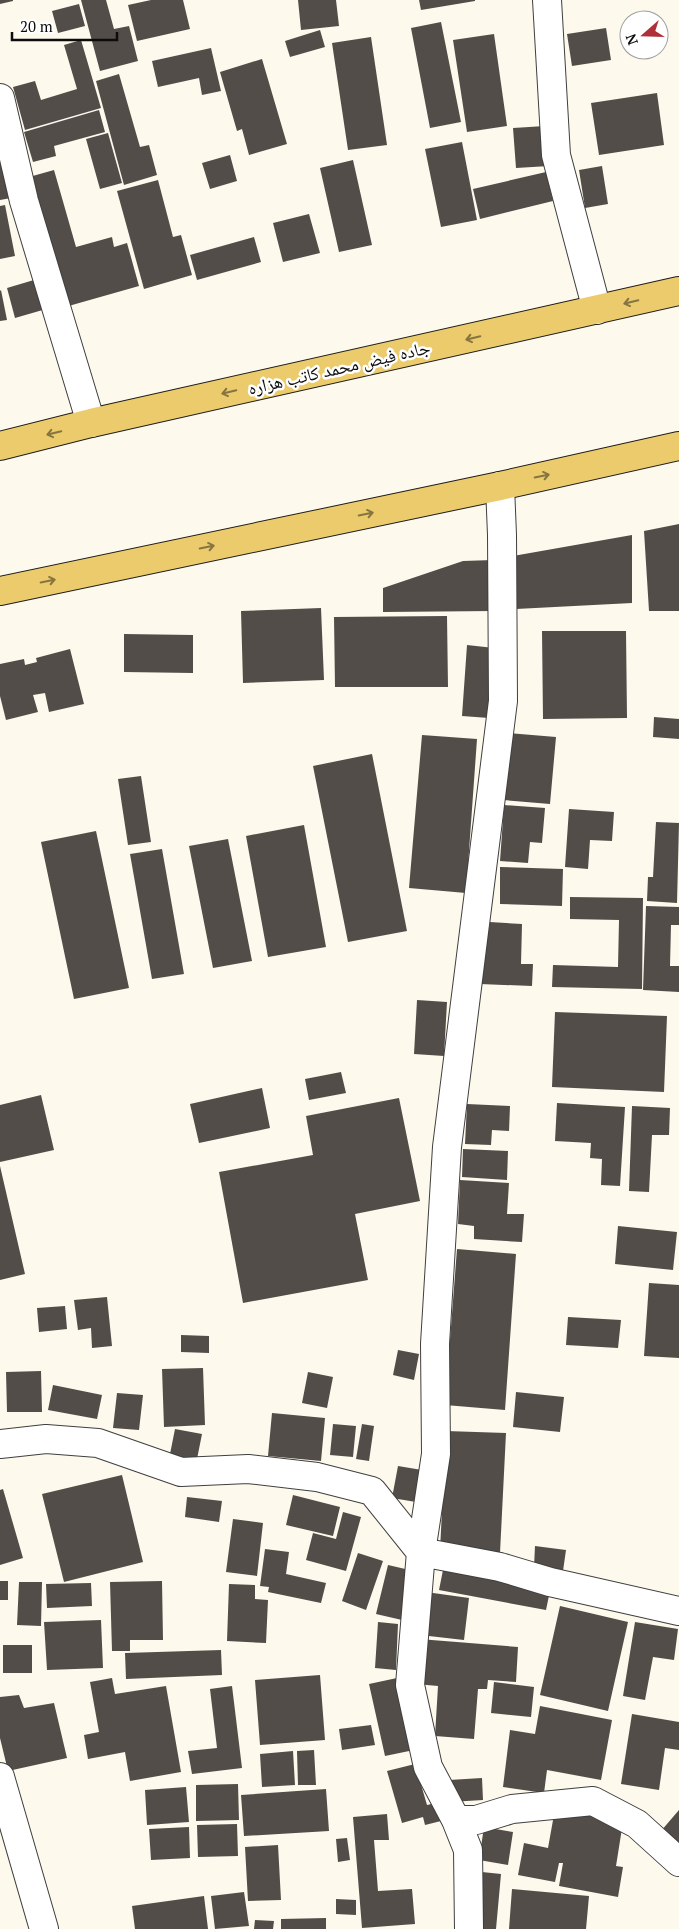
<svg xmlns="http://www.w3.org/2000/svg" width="679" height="1929" font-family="'PT Serif','Noto Naskh Arabic',serif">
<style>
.building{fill:#534d49}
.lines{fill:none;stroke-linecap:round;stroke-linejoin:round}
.minor-casing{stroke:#3f3f3f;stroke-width:30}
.major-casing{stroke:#1d1d1d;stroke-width:30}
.minor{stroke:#fff;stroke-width:28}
.major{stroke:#eccb6d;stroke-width:28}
.oneway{stroke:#877541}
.labels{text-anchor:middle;stroke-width:5;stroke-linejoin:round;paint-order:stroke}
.street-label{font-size:18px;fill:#0c0c0c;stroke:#fff}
</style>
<rect width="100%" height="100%" fill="#fdf9ec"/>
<path class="building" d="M0,0H13V1L0,4Z
M81,0H106L114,29L129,26L138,61L100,71Z
M151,0H183L190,29L137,41L128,5Z
M298,0H336L339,26L301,30Z
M419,0H475V1L421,10Z
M79,4L85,26L58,33L52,11Z
M441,22L461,122L430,128L411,28Z
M606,28L611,60L572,66L567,34Z
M320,30L325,47L290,57L285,41Z
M494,34L507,126L467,132L453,40Z
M371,37L387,145L348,150L332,43Z
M81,40L101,108L25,130L13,87L35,81L41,100L77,89L64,45Z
M211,48L221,91L202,95L199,78L158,87L152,61Z
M262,59L287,144L249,155L242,129L237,131L220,72Z
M119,74L140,147L149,145L157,175L124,185L96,81Z
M657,93L664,145L599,155L591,103Z
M99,110L105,132L54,146L56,156L33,162L24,132Z
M545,126L549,166L516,168L513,128Z
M108,133L122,183L100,189L86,139Z
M462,142L477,220L441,227L425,149Z
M230,155L237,181L210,189L202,163Z
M0,157L11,198L0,200Z
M353,160L372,245L339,252L320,168Z
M602,166L608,204L585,208L579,170Z
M54,170L76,247L112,237L114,247L127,243L139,286L58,309L22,179Z
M546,172L553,201L480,219L473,189Z
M158,180L173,237L181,235L192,275L144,289L117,191Z
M5,205L15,256L0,259V206Z
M309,214L320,253L283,262L273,223Z
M254,237L261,262L197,280L190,255Z
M44,277L53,307L15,318L7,288Z
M1,290L7,320L0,321V291Z
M679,524V611H649L644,531Z
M632,535V603L516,609L513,556Z
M493,560L494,611L383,612V588L463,561Z
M321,608L324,680L243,683L241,611Z
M447,616L448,687H335L334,617Z
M542,631H626L627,718L543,719Z
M124,634L193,635V673L124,672Z
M467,645L494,648L489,718L462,716Z
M70,649L84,704L49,712L45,693L33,695L38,712L6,720L0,696V664L24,659L25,665L37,662L36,658Z
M654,717L679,719V739L653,737Z
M508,733L556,737L550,804L503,800Z
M422,735L477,739L466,893L409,888Z
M372,754L407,931L348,942L313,766Z
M141,776L151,842L128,845L118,779Z
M504,805L545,808L542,843L530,842L528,863L500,861Z
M569,809L614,812L612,841L590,840L588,869L565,867Z
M656,822L679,823L677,903L647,901L648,877H653Z
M304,825L326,947L268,957L246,836Z
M96,831L129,988L74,999L41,842Z
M228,839L252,961L213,968L189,846Z
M162,849L184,974L152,979L130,854Z
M500,867L563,869L562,906L500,904Z
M570,897L643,898L642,989L552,987L553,965L618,967L619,920L570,919Z
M646,906L679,907V925H671L670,966H679V992L643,990Z
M490,922L522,924L521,964H533L532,986L480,984Z
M417,1000L447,1002L444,1056L414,1054Z
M555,1012L667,1016L664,1092L552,1087Z
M341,1072L346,1093L309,1100L305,1079Z
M262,1088L270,1128L199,1143L190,1104Z
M41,1095L54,1150L0,1162V1105Z
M399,1098L420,1201L355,1214L368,1280L243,1303L219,1172L313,1155L306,1116Z
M557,1103L625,1107L620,1186L601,1185L602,1159L590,1158L591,1143L555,1141Z
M467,1104L510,1106L509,1131L492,1130L491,1145L465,1144Z
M632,1106L670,1108L669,1135H652L649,1192L629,1191Z
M463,1149L508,1151L507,1180L462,1177Z
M0,1166L25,1274L0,1280Z
M460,1180L509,1183L507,1214H524L522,1242L474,1239V1226L458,1224Z
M618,1226L677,1232L673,1270L615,1264Z
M457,1249L516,1254L505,1410L445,1405Z
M649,1283L679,1285V1358L644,1356Z
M107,1297L112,1346L92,1348L91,1328L78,1330L74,1300Z
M65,1306L67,1329L39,1332L37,1308Z
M568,1317L621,1320L618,1348L566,1345Z
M181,1335L209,1336V1353L181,1352Z
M398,1350L419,1354L414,1380L393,1375Z
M203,1368L205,1425L164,1427L162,1369Z
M41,1371L42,1412H7L6,1372Z
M308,1372L333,1377L327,1408L302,1403Z
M53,1385L102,1395L97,1419L48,1410Z
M516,1392L564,1397L560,1432L513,1427Z
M117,1393L143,1395L139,1430L113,1428Z
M272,1413L325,1418L321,1461L268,1456Z
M333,1424L356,1426L353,1457L330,1455Z
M362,1424L374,1426L369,1461L356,1459Z
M175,1429L202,1434L196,1464L169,1459Z
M446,1431L506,1433L500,1553L440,1550Z
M398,1466L428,1471L422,1503L392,1498Z
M122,1475L143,1562L64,1582L42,1494Z
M3,1489L23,1558L0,1565V1490Z
M293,1495L340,1507L333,1536L286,1525Z
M187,1497L222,1501L219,1522L185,1517Z
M343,1512L361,1517L346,1571L306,1560L313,1533L336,1539Z
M233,1519L263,1523L257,1576L226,1572Z
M535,1546L566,1550L563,1571L534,1567Z
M265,1549L289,1552L286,1574L326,1583L321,1603L268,1592L269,1587L260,1586Z
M358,1553L383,1561L366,1610L342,1601Z
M388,1565L414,1571L402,1620L376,1614Z
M444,1565L551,1586L546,1610L439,1590Z
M0,1581H8V1600H0Z
M162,1581L163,1640H130V1651H112L110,1582Z
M19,1582H42L41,1626L17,1625Z
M91,1583L92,1606L47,1608L46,1584Z
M229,1584L255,1585V1599L268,1600L266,1643L227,1641Z
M426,1592L469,1598L464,1640L420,1635Z
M560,1606L628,1622L608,1711L540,1695Z
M101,1620L103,1668L47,1670L44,1622Z
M378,1622L398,1624L396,1670L375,1668Z
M635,1622L678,1629L674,1660L653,1657L645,1700L623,1696Z
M419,1639L518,1647L516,1682L488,1680L487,1689H478L474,1739L435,1736L438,1686L416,1684Z
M3,1645H32V1673H3Z
M221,1650L222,1675L126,1679L125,1653Z
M320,1675L325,1740L260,1745L255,1680Z
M112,1678L115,1694L166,1686L181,1772L130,1781L125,1752L88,1759L84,1735L99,1732L90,1682Z
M397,1678L414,1750L385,1756L369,1684Z
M494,1682L534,1687L531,1717L491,1713Z
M232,1686L242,1768L192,1774L188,1751L217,1748L210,1689Z
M19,1695L24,1708L54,1703L67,1758L8,1771L0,1738V1697Z
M540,1706L612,1720L601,1780L547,1770L544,1793L503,1787L510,1730L535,1734Z
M632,1714L679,1722V1750L665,1748L659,1790L621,1784Z
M371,1725L375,1745L342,1750L339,1729Z
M314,1750L316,1785H298L297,1751Z
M293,1751L295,1785L262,1787L260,1754Z
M415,1764L427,1805L440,1802L445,1820L425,1825L423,1817L402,1823L387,1771Z
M482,1778L483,1800L450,1802L449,1780Z
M238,1784L239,1820L196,1821V1785Z
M186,1787L189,1822L147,1825L145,1790Z
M326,1789L329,1831L244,1836L241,1795Z
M555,1809L623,1822L616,1866L623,1867L618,1897L559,1886L563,1863H559L555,1882L518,1875L524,1843L548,1848Z
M679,1810V1846L661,1831Z
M387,1814L389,1840H374L378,1891L412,1889L415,1924L362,1928L353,1817Z
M237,1824L238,1856L198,1857L197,1825Z
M189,1827L190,1858L151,1860L149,1829Z
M484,1827L513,1832L508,1865L479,1860Z
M347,1838L350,1860L338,1862L336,1839Z
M278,1845L281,1900L248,1901L245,1847Z
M482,1872L501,1874L496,1929H476Z
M512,1889L589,1896L586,1929H509Z
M244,1892L249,1926L215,1929L211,1896Z
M204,1896L208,1929H135L132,1906Z
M336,1899L356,1900V1915L336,1914Z
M326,1918V1929H281V1919Z
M255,1920L274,1921L273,1929H254Z"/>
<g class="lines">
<g class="minor-casing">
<path id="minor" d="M547,0L556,155L597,310
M0,98L24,201L91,423
M500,486L502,535L503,701L447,1147L435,1344L436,1454L421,1552L410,1685L428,1767L456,1820H476L512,1809L593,1801L637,1824L679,1862
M0,1444L46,1439L98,1443L181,1472L248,1469L317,1477L372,1491L421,1552L500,1567L550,1582L679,1611
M0,1777L44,1929
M456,1820L468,1850L469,1929"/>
</g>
<g class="major-casing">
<path id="major" d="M0,446L91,423L679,291
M0,591L500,486L679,446"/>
</g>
<use href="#minor" class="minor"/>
<use href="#major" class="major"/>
</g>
<defs><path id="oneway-shaft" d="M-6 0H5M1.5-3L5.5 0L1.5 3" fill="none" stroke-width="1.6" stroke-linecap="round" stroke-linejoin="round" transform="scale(1.25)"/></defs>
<g class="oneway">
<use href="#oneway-shaft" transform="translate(631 302) rotate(167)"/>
<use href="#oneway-shaft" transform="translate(473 338) rotate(167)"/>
<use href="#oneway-shaft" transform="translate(229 392) rotate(167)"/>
<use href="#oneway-shaft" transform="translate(54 433) rotate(166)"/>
<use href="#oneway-shaft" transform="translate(542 476) rotate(-12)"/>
<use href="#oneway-shaft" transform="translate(366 514) rotate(-12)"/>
<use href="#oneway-shaft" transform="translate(207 547) rotate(-12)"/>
<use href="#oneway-shaft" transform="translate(48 581) rotate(-12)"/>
</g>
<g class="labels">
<g class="street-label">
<text transform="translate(339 368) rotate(-13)" y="6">جاده فیض محمد کاتب هزاره</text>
</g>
</g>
<g transform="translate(644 35) rotate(250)"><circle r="24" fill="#ffffff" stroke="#9e9e9e"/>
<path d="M0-4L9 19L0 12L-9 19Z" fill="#af3039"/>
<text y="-8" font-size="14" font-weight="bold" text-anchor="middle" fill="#0c0c0c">N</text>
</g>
<path d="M12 32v8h105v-8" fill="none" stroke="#0c0c0c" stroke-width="2.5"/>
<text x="20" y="32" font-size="15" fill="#0c0c0c" stroke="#ffffff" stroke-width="4" paint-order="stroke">20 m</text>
</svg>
